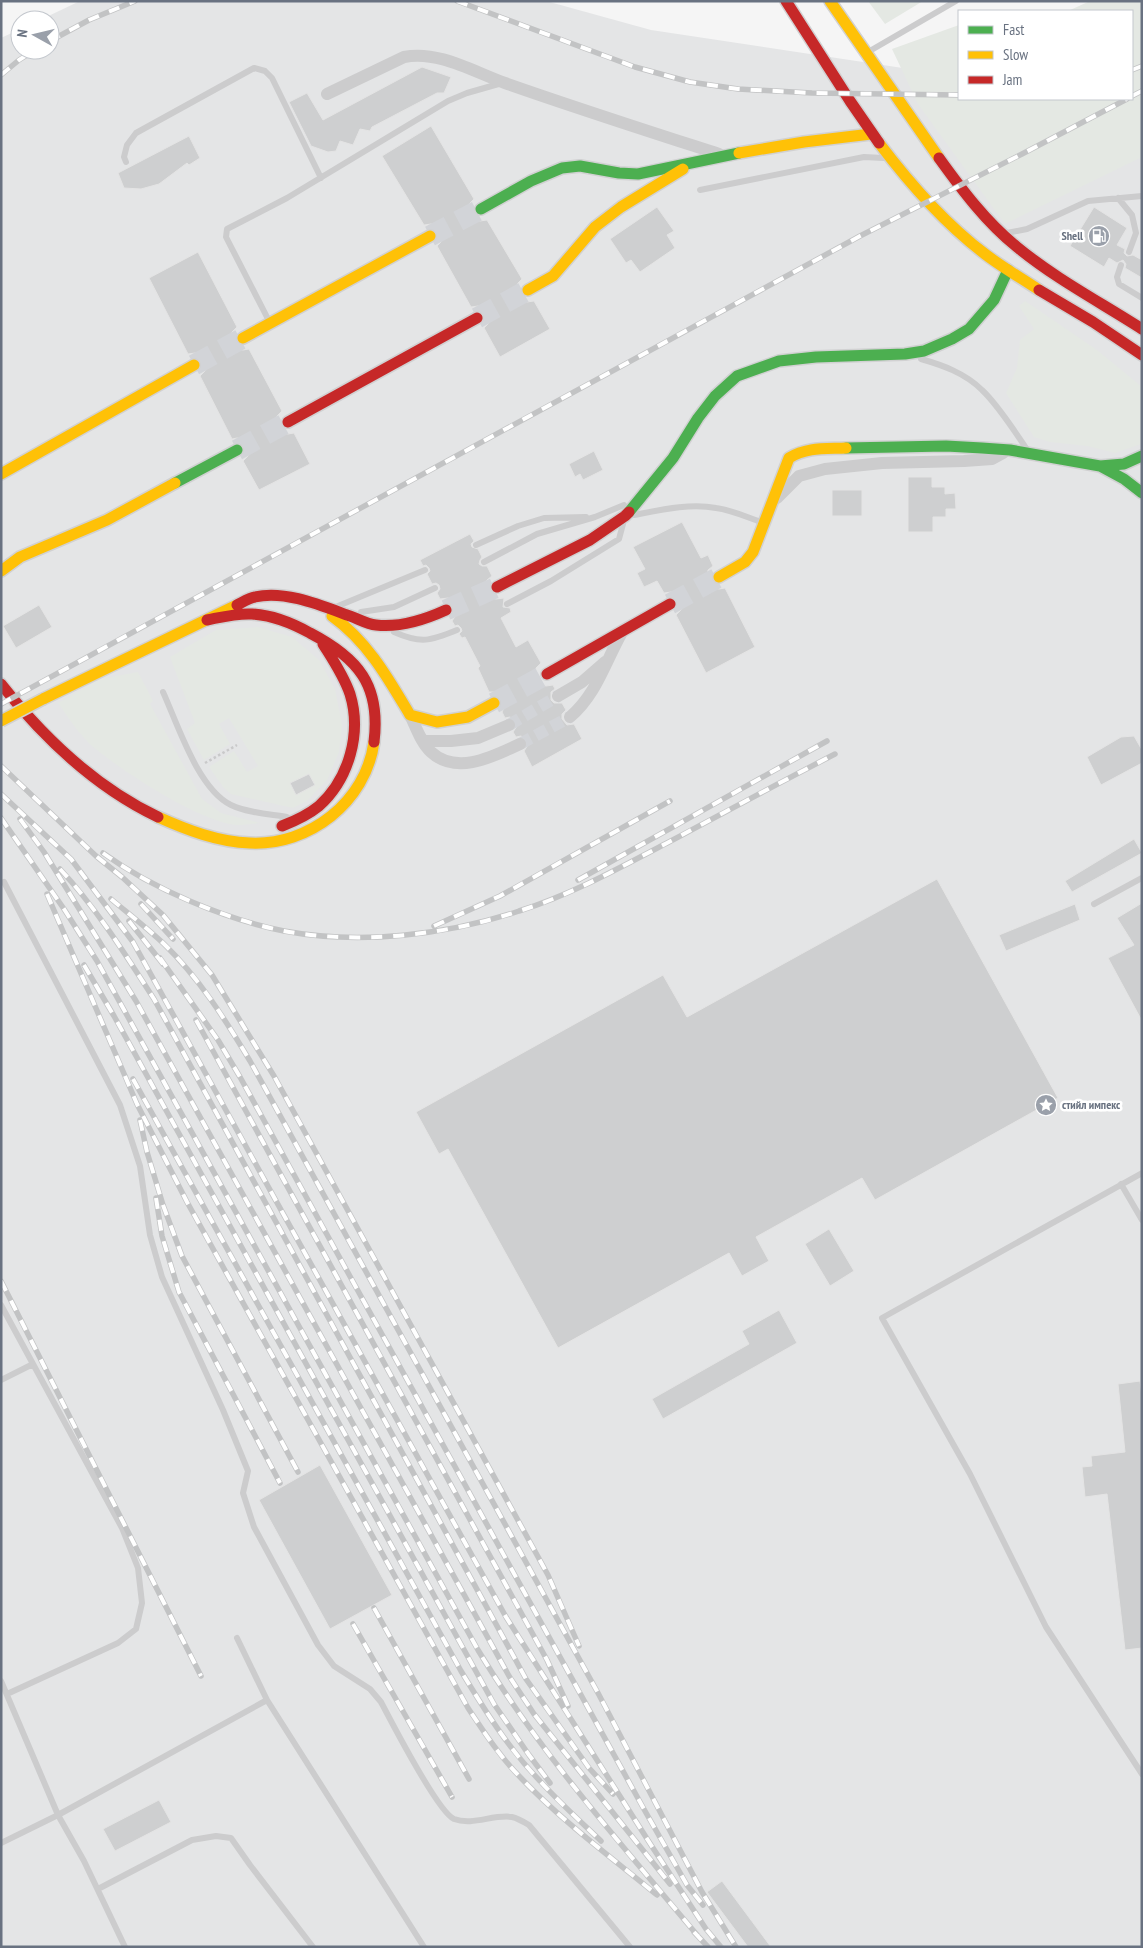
<svg xmlns="http://www.w3.org/2000/svg" width="1143" height="1948" font-family="'PT Sans Narrow',sans-serif">
<style>
.built{fill:#e4e5e6}
.green{fill:#e4e8e3}
.building{fill:#cecfd0;stroke:#e4e4e4}
.lines{fill:none;stroke-linecap:round;stroke-linejoin:round}
.street-tunnel{stroke:#d2d4d8;stroke-width:12;stroke-dasharray:12 6;stroke-linecap:butt}
.highway-tunnel{stroke:#d2d4d8;stroke-width:21;stroke-dasharray:21 11;stroke-linecap:butt}
.fast-casing{stroke:#d1d1d2;stroke-width:14}
.slow-casing{stroke:#d1d1d2;stroke-width:14}
.jam-casing{stroke:#d1d1d2;stroke-width:14}
.path{stroke:#c9c9ca;stroke-width:2.5;stroke-dasharray:2.5 2.5;stroke-linecap:butt}
.lane{stroke:#cccccd;stroke-width:6}
.street{stroke:#cccccd;stroke-width:12}
.fast{stroke:#4caf50;stroke-width:11}
.slow{stroke:#ffc107;stroke-width:11}
.jam{stroke:#c62828;stroke-width:11}
.rail-casing{stroke:#c2c3c4;stroke-width:5.5}
.rail{stroke:#fff;stroke-width:4;stroke-dasharray:11;stroke-linecap:butt}
.slow-bridge-casing{stroke:#d1d1d2;stroke-width:14;stroke-linecap:butt}
.slow-bridge{stroke:#ffc107;stroke-width:11}
.labels{text-anchor:middle;stroke-width:5;stroke-linejoin:round;paint-order:stroke}
.poi-label{font-size:12px;font-weight:bold;fill:#697281;stroke:#fff;text-anchor:end}
</style>
<rect width="100%" height="100%" fill="#f5f5f5"/>
<path class="built" d="M80,1H546L651,30L916,70L959,99H1132L1142,26V1947H1V38L20,29V50H50V20H40Z"/>
<path class="green" d="M868,1H923L885,24Z
M1090,1H1142V157L1005,224L918,104L892,49L959,25V99H1132V11H1068Z
M1025,301L1097,350L1142,387L1141,444L1115,453L1087,446L1050,442L1034,437L1006,393L1017,368L1020,340L1034,329L1019,306Z
M258,627L292,637L319,660L335,689L342,725L339,752L327,780L307,801L293,808L231,794L224,788L209,767L234,751L247,772L258,766L229,718L219,724L230,744L204,760L187,729L195,723L170,657L216,630Z
M138,672L153,701L150,704L202,799L221,813L260,823C252,824 244,825 237,825C199,822 120,770 91,745C78,733 68,717 58,703L101,679Z"/>
<path class="building" d="M422,67L451,77L444,93H437L372,127L370,131L360,129L353,145L340,141L336,151L328,152L311,146L289,102L307,93L323,120Z
M431,126L474,199L470,203L469,208L470,215L475,220L480,221L487,220L522,279L518,283L516,289L517,296L522,301L527,302L534,301L550,329L500,357L484,328L488,324L489,319L488,312L483,307L478,306L471,307L437,246L441,242L442,237L441,230L436,225L431,224L424,225L382,156Z
M189,136L200,158L189,165L187,163L159,184L141,189L124,188L118,173Z
M657,207L674,231L667,235L675,248L640,272L631,260L626,263L610,239Z
M1094,207L1127,228L1117,245L1125,249L1124,253L1127,256L1133,255L1142,260V278L1125,268L1126,264L1123,260L1117,263L1109,258L1104,267L1070,246Z
M198,252L237,327L232,332L231,338L232,344L237,349L243,350L249,349L282,411L277,416L276,421L277,428L282,433L288,434L294,433L310,464L259,490L243,461L248,456L249,450L248,445L243,439L237,438L232,439L200,376L205,371L206,365L205,359L200,354L195,353L188,354L149,278Z
M594,451L603,470L583,480L580,474L575,477L569,464Z
M908,477H932V487H945V494L955,493L956,509H946V517H933V532H908Z
M832,490H862V516H832Z
M682,522L701,558L708,555L713,566L708,570L707,577L708,584L713,588L719,589L725,588L755,647L706,673L676,615L681,610L682,604L681,597L677,594L671,592L664,593L657,581L644,587L637,573L645,569L633,547Z
M470,534L474,541L471,544L472,547L478,549L482,557L480,560L479,564L482,566H487L492,576L487,580L485,586L486,593L491,598L496,599L504,598L503,607L510,608L511,612L501,618L516,647L528,640L541,663L536,668L535,673L536,680L541,685L546,686L553,685L555,689L551,692V700L554,703H562L566,710L562,714V719L567,725L574,724L582,739L532,767L524,751L528,745L527,740L521,736L516,737L513,732L517,726L516,721L510,717L505,718L502,712L506,704L505,697L500,692H489L478,668L480,666L465,637L462,638L459,634L462,631L461,628L458,625L455,626L452,621L458,612L457,604L453,600L448,598L440,599L437,593L440,589L439,585L436,583L432,584L427,574L430,571L429,568L426,565L423,566L420,560Z
M39,605L52,627L16,648L3,626Z
M1134,736L1142,750V763L1101,785L1087,757L1121,737Z
M309,774L315,785L296,795L290,783Z
M1134,839L1142,853L1072,892L1065,881Z
M937,879L1058,1098L875,1200L862,1178L756,1237L769,1261L742,1276L729,1253L558,1348L448,1149L439,1154L416,1112L663,975L687,1017Z
M1142,903V1021L1108,958L1134,945L1117,918Z
M1075,904L1080,920L1006,951L999,935Z
M829,1229L854,1271L830,1286L805,1244Z
M779,1310L797,1343L663,1419L652,1399L749,1344L742,1331Z
M1140,1381L1142,1396V1648L1125,1650L1107,1494L1085,1497L1082,1467L1092,1466L1091,1456L1125,1452L1118,1384Z
M320,1465L392,1595L330,1629L259,1500Z
M159,1800L171,1822L115,1851L103,1829Z
M722,1881L771,1947H748L707,1892Z"/>
<g class="lines">
<path class="street-tunnel" d="M509,725L558,696
M520,744L570,717"/>
<path class="highway-tunnel" d="M430,236L481,209
M477,318L528,290
M194,365L243,338
M237,450L288,422
M670,604L719,577
M446,610L497,587
M494,703L547,674"/>
<g class="fast-casing">
<path id="fast" d="M481,209L531,181L562,168L580,166L619,173L638,174L739,153
M846,448L946,446L982,448L1010,450L1100,466L1124,464L1142,456
M1100,466L1124,479L1142,493
M175,483L237,450
M629,512L673,458L698,418L715,396L737,376L779,361L816,357L905,354L924,351L952,339L969,329L994,300L1008,270"/>
</g>
<g class="slow-casing">
<path id="slow" d="M830,1L939,158
M879,143C910,184 944,223 985,254C1002,267 1021,278 1039,290
M739,153L804,142L871,134
M528,290L553,276L595,227L621,207L683,169
M243,338L430,236
M1,474L194,365
M1,571L20,557L107,520L175,483
M719,577L745,562L753,552L789,458C807,447 825,449 846,448
M332,616C368,642 388,678 410,715L437,722L468,717L494,703
M43,699L237,605
M158,817C187,830 218,842 250,843C309,846 366,802 374,742"/>
</g>
<g class="jam-casing">
<path id="jam" d="M786,1L850,101L879,143
M939,158C962,190 986,222 1017,247C1056,279 1100,302 1142,329
M1039,290L1093,322L1142,355
M288,422L477,318
M497,587L590,540L625,516L629,512
M237,605C243,602 249,598 255,597C284,590 320,605 347,615C357,618 366,624 376,625C400,628 424,620 446,610
M207,620C222,617 237,613 252,614C273,615 292,623 310,633C358,658 381,685 374,742
M547,674L670,604
M1,684C43,737 97,788 158,817
M282,826C295,821 308,815 319,806C349,779 362,733 350,694C344,676 333,660 323,644"/>
</g>
<path class="path" d="M205,763L237,745"/>
<path class="lane" d="M868,52L956,1
M126,162L124,157L127,145L136,133L254,68L265,71L272,78L321,178
M700,190L864,157L883,158
M1118,198L1132,215L1136,233L1129,252
M1007,233L1027,229L1088,201L1142,196
M1121,265L1117,277L1119,284L1142,298
M269,321L226,237L227,229L287,198L448,101L467,93L502,83
M921,359C942,365 965,373 982,390C997,404 1014,430 1026,448
M634,515C660,510 690,503 716,508C732,510 746,517 761,522
M476,545L518,526L544,518L586,517
M484,562L537,534L595,517L624,505
M507,604L551,581L619,539L623,524
M338,606L425,570
M361,612L394,607L435,588
M394,632C421,644 430,641 457,630
M163,692C178,725 198,789 231,805C248,813 269,814 287,817
M4,882L120,1105L140,1166L150,1235L162,1277L223,1410L248,1471L243,1493L254,1527L318,1645L334,1666L370,1689L381,1702C392,1723 438,1812 454,1819C473,1826 493,1814 512,1817C517,1818 524,1822 529,1825L630,1947
M1094,904L1142,878
M1142,1173L882,1318L970,1474L1046,1627L1142,1774
M1121,1184L1142,1220
M1,1305L122,1528L138,1568L142,1603L136,1629L118,1643L7,1694
M1,1380L33,1364
M237,1638L267,1700L424,1947
M1,1681L58,1815L84,1861L125,1947
M1,1843L58,1815L267,1700
M98,1889L192,1840L216,1836L231,1838L250,1865L313,1947"/>
<path class="street" d="M327,94L404,57C438,50 474,72 505,83C576,108 648,131 719,154
M777,498L799,476L825,469L882,463L964,461L992,459L1003,453
M558,696L582,682L605,662
M410,715C416,727 421,743 431,752C457,776 494,756 520,744
M570,717C596,695 605,663 621,634
M423,741H451L478,738L509,725"/>
<use href="#fast" class="fast"/>
<use href="#slow" class="slow"/>
<use href="#jam" class="jam"/>
<g class="rail-casing">
<path id="rail" d="M457,1L635,67L690,82L738,89L812,93L959,95
M50,41L89,20L135,1
M1132,70L1142,66
M1,75L19,60L35,50
M1132,96L1142,91
M1,704L860,236L1022,154L1127,99
M1,766L96,856L122,877L163,915L212,975L274,1076L548,1575L579,1646
M1,794L71,859L133,942L506,1617L651,1845L706,1929L721,1947
M1,818L64,909L97,961L478,1650C540,1753 621,1844 698,1936
M20,819L44,852L136,1001L509,1676L534,1714L670,1884
M103,853C153,889 224,919 284,931C360,945 447,935 519,911C571,895 619,868 667,843C723,813 779,783 835,754
M60,869C97,909 125,954 154,999L526,1679L589,1768L613,1794
M578,880L827,741
M47,894L137,1104L187,1202L468,1708C484,1732 500,1757 521,1778C562,1821 611,1857 657,1895
M111,899C129,914 147,928 164,944C199,978 225,1019 250,1061L598,1693L702,1892L736,1947
M141,904L173,939
M129,921L163,964
M434,926L500,896L670,801
M160,958L218,1040L240,1077L645,1811L687,1885L703,1905
M84,965L114,1016L494,1704L529,1755L550,1783
M196,1020L547,1660L568,1706
M133,1079L461,1671C484,1709 508,1748 540,1781C559,1802 580,1821 601,1841
M140,1120L147,1152L163,1205L182,1256L298,1472
M156,1198L162,1236L179,1292L280,1483
M1,1281L201,1676
M374,1608L469,1779
M353,1624L452,1797
M694,1932L708,1947"/>
</g>
<use href="#rail" class="rail"/>
<g class="slow-bridge-casing">
<path id="slow-bridge" d="M1,721L43,699"/>
</g>
<use href="#slow-bridge" class="slow-bridge"/>
</g>
<defs>
<g id="fuel-disc" transform="scale(1.125)"><circle r="9.5" fill="#9aa0aa" stroke="#fff"/><path d="M-5.5-6h7V0h2V4h1.3V-2.5L3-4.5l.8-.8L6-3V5H2.5V1h-1V6h-7ZM-4.2-4.7v3.2H.2V-4.7Z" fill="#fff"/></g>
<g id="sight-disc" transform="scale(1.125)"><circle r="9.5" fill="#9aa0aa" stroke="#fff"/><path d="M0-6L1.8-2.2L6-1.7L2.9 1.2L3.7 5.4L0 3.3L-3.7 5.4L-2.9 1.2L-6-1.7L-1.8-2.2Z" fill="#fff"/></g>
</defs>
<g fill-rule="evenodd">
<use href="#fuel-disc" x="1099" y="236"/>
<use href="#sight-disc" x="1046" y="1105"/>
</g>
<g class="labels">
<g class="poi-label">
<text x="1083" y="240">Shell</text>
<text x="1062" y="1109" text-anchor="start">стийл импекс</text>
</g>
</g>
<rect width="1143" height="1948" fill="none" stroke="#697281" stroke-width="5"/>
<rect x="958" y="10" width="175" height="90" fill="#ffffff" stroke="#c3c7cd"/>
<rect x="968" y="26" width="25" height="8" fill="#4caf50" stroke="#c3c7cd"/>
<text x="1003" y="35" font-size="15" fill="#697281">Fast</text>
<rect x="968" y="51" width="25" height="8" fill="#ffc107" stroke="#c3c7cd"/>
<text x="1003" y="60" font-size="15" fill="#697281">Slow</text>
<rect x="968" y="76" width="25" height="8" fill="#c62828" stroke="#c3c7cd"/>
<text x="1003" y="85" font-size="15" fill="#697281">Jam</text>
<g transform="translate(35 35) rotate(278)"><circle r="24" fill="#ffffff" stroke="#c3c7cd"/>
<path d="M0-4L9 19L0 12L-9 19Z" fill="#9aa0aa"/>
<text y="-8" font-size="14" font-weight="bold" text-anchor="middle" fill="#697281">N</text>
</g>
</svg>
